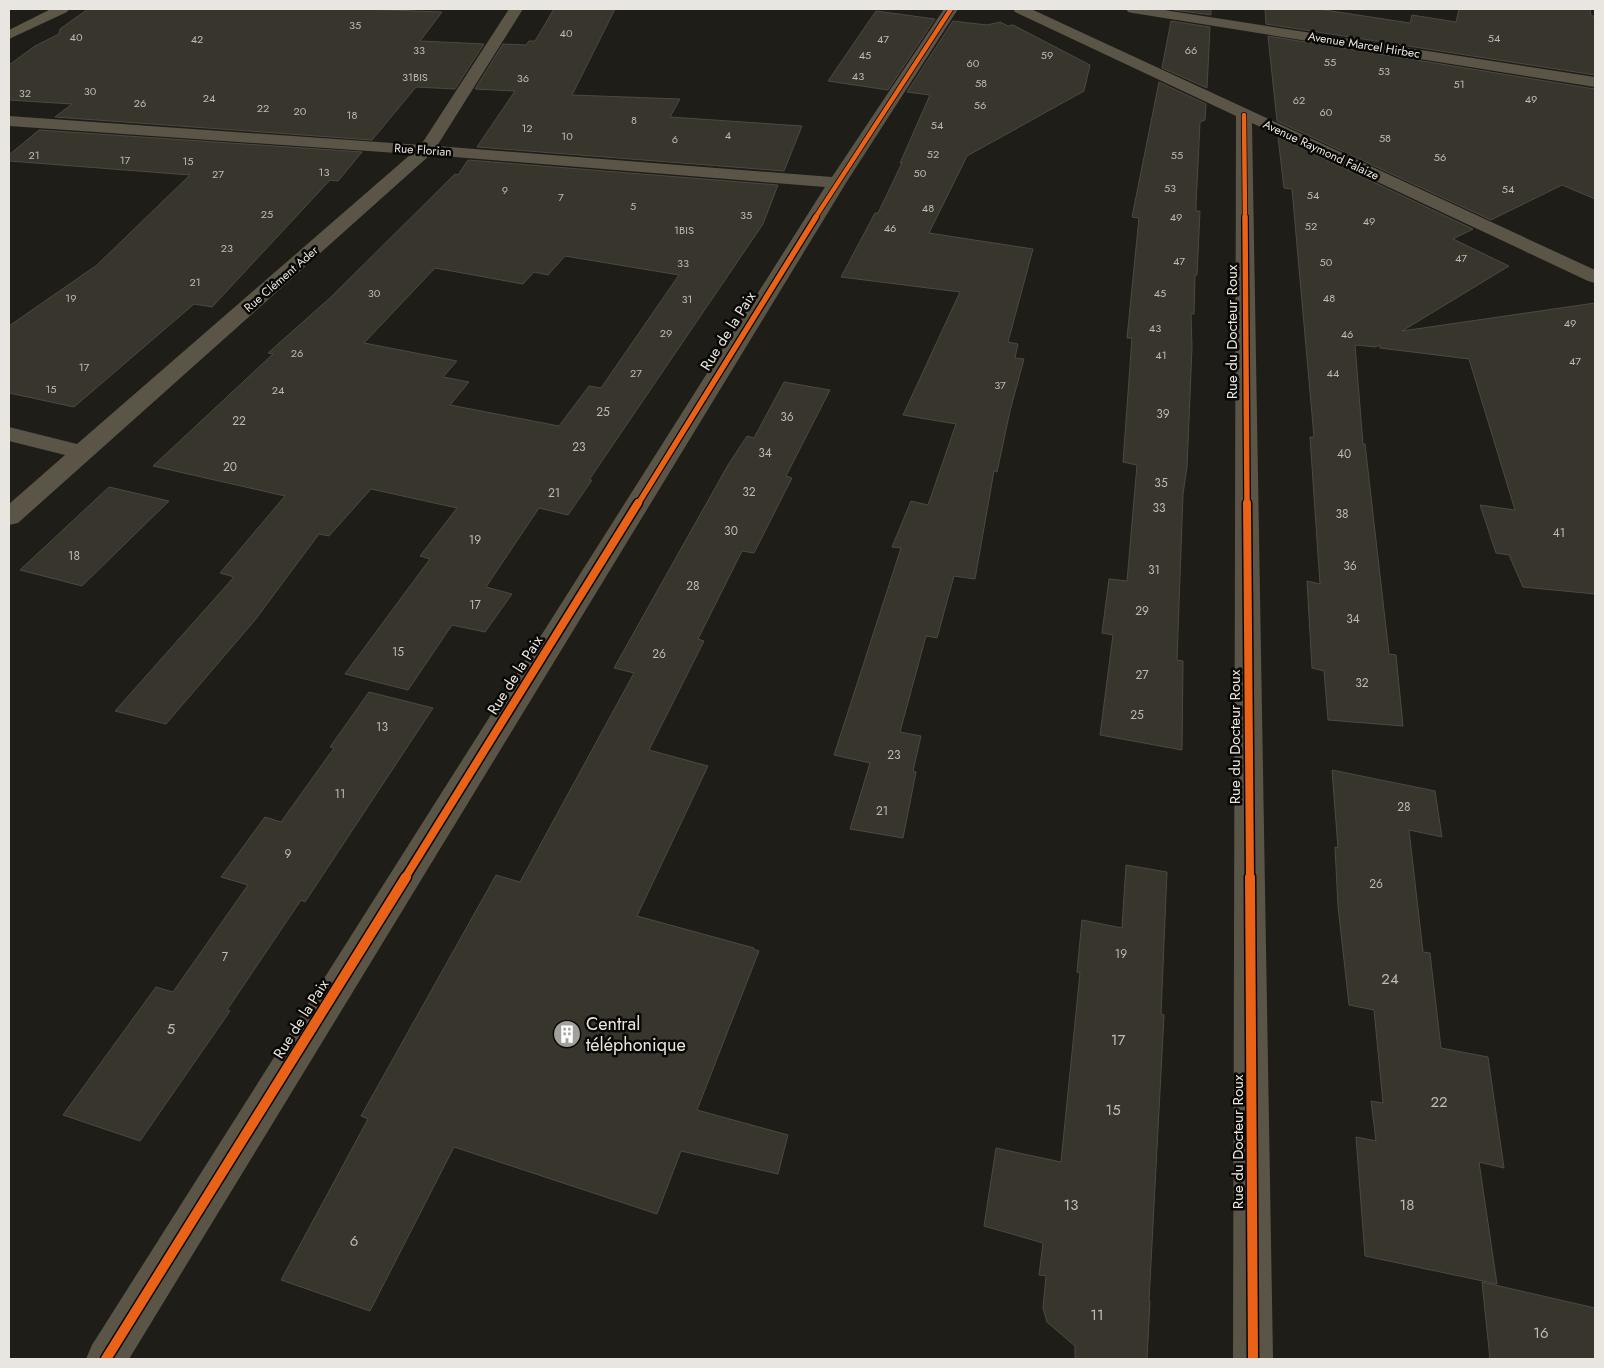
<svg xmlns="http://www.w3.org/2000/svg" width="1604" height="1368" font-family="Jost,sans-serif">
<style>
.building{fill:#38352c;stroke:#4c4945;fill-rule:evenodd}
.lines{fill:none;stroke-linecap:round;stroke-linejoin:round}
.street{fill:#5a5547;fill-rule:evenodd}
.secondary{fill:#5d5747;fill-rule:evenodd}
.cycleway-far3-casing{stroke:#090805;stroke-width:6}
.cycleway-far2-casing{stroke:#090805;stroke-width:8}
.cycleway-far1-casing{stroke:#090805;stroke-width:11}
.cycleway-casing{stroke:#090805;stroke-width:13}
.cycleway-far3{stroke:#ea6118;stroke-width:4.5}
.cycleway-far2{stroke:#ea6118;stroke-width:5.5}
.cycleway-far1{stroke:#ea6118;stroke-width:8}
.cycleway{stroke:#ea6118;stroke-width:10}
.labels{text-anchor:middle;stroke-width:5;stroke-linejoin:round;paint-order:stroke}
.far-number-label{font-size:11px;fill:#bdbab4}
.far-street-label{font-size:12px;fill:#e9e6e1;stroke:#090805}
.number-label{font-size:12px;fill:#bdbab4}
.street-label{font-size:15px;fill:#e9e6e1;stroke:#090805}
.near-number-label{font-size:15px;fill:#bdbab4}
.near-poi-label{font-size:18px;fill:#e9e6e1;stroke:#090805;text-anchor:start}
</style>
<rect width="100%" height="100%" fill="#1e1d18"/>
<path class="building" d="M88,9H361L442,12L420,41L484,44L455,89L416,87L372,140L55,117L72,104L9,100V65L35,46L59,34L60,29Z
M554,9H615L572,95L680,99L670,117L802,126L784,171L477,147L515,91L475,89L503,44L526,45L529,41H535Z
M1174,9H1211V15L1174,10Z
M1265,9H1318L1410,23L1412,15L1456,22L1459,9H1590L1591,16H1595V75L1266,24Z
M876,11L935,19L888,90L828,81Z
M953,21L987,25L1000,22L1008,26L1013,25L1090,65L1084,91L967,156L929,233L1033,249L1008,342L1018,344L1015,358L1024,359L1010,411L997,472L994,471L975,579L954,576L937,638L926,636L900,732L921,736L913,771L916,772L903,838L850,829L870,763L834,755L901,548L892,547L911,501L928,505L956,424L903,415L960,292L841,277L875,213H878L902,163H900L930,95L907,92Z
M1171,21L1210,27L1207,88L1162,68Z
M1268,36L1595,89V199L1562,185L1491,220L1277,121Z
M1159,82L1206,104L1205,120L1200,122L1196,205V211H1200L1197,275H1195L1194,314H1191L1192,347L1187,467L1183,494L1177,660L1183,661L1182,750L1100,735L1113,635L1102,633L1109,579L1127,581L1137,465L1123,462L1132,338H1127L1139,218L1132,217Z
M39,130L362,152L338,181L330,180L212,307L194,304L74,407L9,393V326L97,265L190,175L9,161V155Z
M1278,137L1473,229L1453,239L1509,266L1402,331L1595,303V594L1523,587L1509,555L1496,553L1480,505L1515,510L1469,359L1380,348V345L1376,347L1355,345L1363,444H1365L1389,654L1396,655L1403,726L1328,720L1324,671L1312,668L1307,581L1320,584L1310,437H1314L1292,189L1284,188Z
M468,160L778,185L763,224L589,480H592L568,515L539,508L486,587L512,594L485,632L452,625L408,690L345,674L430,559L420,556L457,508L371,489L329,536L319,534L255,620L166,724L115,711L234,577L220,573L285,496L153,466L273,354L268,353L331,297L455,174L458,175ZM565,256L679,275L601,388L589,386L559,426L450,405L469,382L443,377L457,361L364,343L435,268L523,284L534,272L548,275Z
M784,382L830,390L786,476L792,478L754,553L742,551L698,639L704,641L649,750L708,766L637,916L754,948L753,949L759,951L697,1110L788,1135L778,1174L681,1151L657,1214L454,1147L370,1311L281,1280L368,1119L361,1116L496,875L520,882L634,673L614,668L728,465L747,436L754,438Z
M109,487L169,501L82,586L20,570Z
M369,692L433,708L305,902L301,900L227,1010L230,1011L140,1141L63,1115L156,987L173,992L248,885L221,877L265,817L281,822L334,748L330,747Z
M1332,770L1435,791L1442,837L1409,830L1423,952L1430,953L1441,1048L1488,1057L1504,1168L1479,1162L1497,1284L1365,1256L1356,1137L1376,1141L1371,1101L1383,1103L1374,1010L1349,1005L1338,906L1335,847L1338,848Z
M1126,865L1167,872L1161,1014L1164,1015L1149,1301H1150L1147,1359H1075V1346L1047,1322L1043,1308L1046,1276L1039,1275L1043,1243L984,1226L996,1148L1061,1162L1080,973L1077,972L1082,920L1122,928Z
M1482,1282L1595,1308V1359H1490Z"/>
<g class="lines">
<path class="street" d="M509,9H523L437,146L832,177L944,9H958L846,183L129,1359H86L92,1345L825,187L430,155L18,523L9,525V504L65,455L9,441V427L77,444L411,154L9,126V116L421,145Z
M1013,9H1031L1595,270V283L1588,281L1252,123L1273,1359H1233L1236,116L1015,12Z
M1126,9H1158L1595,77V87L1133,13L1128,12Z"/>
<path class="secondary" d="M51,9H69L67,12L9,39V30Z"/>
<g class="cycleway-far3-casing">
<path id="cycleway-far3" d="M1244,115L1245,218
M815,218L951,9"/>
</g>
<g class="cycleway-far2-casing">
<path id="cycleway-far2" d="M1245,217L1247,504
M638,504L816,217"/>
</g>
<g class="cycleway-far1-casing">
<path id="cycleway-far1" d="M1247,503L1250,878
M405,878L638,503"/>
</g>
<g class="cycleway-casing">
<path id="cycleway" d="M1250,877L1253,1359
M106,1359L406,877"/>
</g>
<use href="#cycleway-far3" class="cycleway-far3"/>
<use href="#cycleway-far2" class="cycleway-far2"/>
<use href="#cycleway-far1" class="cycleway-far1"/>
<use href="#cycleway" class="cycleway"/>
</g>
<defs>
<g id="building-disc" transform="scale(1.4375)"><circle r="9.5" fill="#a2a09b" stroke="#090805"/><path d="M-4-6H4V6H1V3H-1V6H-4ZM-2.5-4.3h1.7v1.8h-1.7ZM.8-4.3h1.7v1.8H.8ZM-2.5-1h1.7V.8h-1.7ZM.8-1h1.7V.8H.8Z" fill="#fff"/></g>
</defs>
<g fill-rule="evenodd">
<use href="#building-disc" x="567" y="1034"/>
</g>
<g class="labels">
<g class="far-number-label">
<text x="355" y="29">35</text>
<text x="566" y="37">40</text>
<text x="76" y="41">40</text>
<text x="1494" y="42">54</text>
<text x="197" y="43">42</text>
<text x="883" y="43">47</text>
<text x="419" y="54">33</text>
<text x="1191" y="54">66</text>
<text x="865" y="59">45</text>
<text x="1047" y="59">59</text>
<text x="1330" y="66">55</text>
<text x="973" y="67">60</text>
<text x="1384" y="75">53</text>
<text x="858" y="80">43</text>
<text x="415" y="81">31BIS</text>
<text x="523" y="82">36</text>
<text x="981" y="87">58</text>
<text x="1459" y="88">51</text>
<text x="90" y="95">30</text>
<text x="25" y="97">32</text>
<text x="209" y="102">24</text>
<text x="1531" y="103">49</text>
<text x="1299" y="104">62</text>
<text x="140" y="107">26</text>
<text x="980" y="109">56</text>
<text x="263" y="112">22</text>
<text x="300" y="115">20</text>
<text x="1326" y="116">60</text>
<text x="352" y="119">18</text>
<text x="634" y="124">8</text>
<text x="937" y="129">54</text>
<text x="527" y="132">12</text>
<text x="728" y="139">4</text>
<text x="567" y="140">10</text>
<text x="1385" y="142">58</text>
<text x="675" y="143">6</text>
<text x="933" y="158">52</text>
<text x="34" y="159">21</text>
<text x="1177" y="159">55</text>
<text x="1440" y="161">56</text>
<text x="125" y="164">17</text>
<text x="188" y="165">15</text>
<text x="324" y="176">13</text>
<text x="920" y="177">50</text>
<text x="218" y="178">27</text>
<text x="1170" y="192">53</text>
<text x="1508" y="193">54</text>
<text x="505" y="194">9</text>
<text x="1313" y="199">54</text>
<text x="561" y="201">7</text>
<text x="633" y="210">5</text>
<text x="928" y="212">48</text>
<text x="267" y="218">25</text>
<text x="746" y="219">35</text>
<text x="1176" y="221">49</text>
<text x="1369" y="225">49</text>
<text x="1311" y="230">52</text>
<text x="890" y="232">46</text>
<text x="684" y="234">1BIS</text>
<text x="227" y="252">23</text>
<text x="1461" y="262">47</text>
<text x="1179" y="265">47</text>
<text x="1326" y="266">50</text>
<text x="683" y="267">33</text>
<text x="195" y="286">21</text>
<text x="374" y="297">30</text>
<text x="1160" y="297">45</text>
<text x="71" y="302">19</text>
<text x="1329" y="302">48</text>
<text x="687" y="303">31</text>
<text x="1570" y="327">49</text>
<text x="1155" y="332">43</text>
<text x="666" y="337">29</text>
<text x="1347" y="338">46</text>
<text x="297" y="357">26</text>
<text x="1161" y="359">41</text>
<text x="1575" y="365">47</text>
<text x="84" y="371">17</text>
<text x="636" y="377">27</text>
<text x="1333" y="377">44</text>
<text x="1000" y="389">37</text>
<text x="51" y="393">15</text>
<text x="278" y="394">24</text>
</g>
<g class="far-street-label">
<text transform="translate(1364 45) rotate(9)" y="4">Avenue Marcel Hirbec</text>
<text transform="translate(423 150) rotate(4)" y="4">Rue Florian</text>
<text transform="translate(1321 150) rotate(25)" y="4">Avenue Raymond Falaize</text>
<text transform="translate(281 279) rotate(-41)" y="4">Rue Clément Ader</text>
</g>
<g class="number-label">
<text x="603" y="416">25</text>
<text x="1163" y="418">39</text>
<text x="787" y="421">36</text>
<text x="239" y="425">22</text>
<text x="579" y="451">23</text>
<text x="765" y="457">34</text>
<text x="1344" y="458">40</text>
<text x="230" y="471">20</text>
<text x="1161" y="487">35</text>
<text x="749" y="496">32</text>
<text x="554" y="497">21</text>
<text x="1159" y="512">33</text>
<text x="1342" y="518">38</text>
<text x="731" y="535">30</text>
<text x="1559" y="537">41</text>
<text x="475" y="544">19</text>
<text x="74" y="560">18</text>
<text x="1350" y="570">36</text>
<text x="1154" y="574">31</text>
<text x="693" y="590">28</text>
<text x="475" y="609">17</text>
<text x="1142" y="615">29</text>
<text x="1353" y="623">34</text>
<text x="398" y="656">15</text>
<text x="659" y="658">26</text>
<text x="1142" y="679">27</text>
<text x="1362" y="687">32</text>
<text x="1137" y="719">25</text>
<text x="382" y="731">13</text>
<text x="894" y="759">23</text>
<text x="340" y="798">11</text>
<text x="1404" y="811">28</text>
<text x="882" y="815">21</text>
<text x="288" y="858">9</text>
<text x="1376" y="888">26</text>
<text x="1121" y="958">19</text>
<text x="225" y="961">7</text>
</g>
<g class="street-label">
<text transform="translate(728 331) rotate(-58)" y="5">Rue de la Paix</text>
<text transform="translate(1232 332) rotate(-90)" y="5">Rue du Docteur Roux</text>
<text transform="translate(515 675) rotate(-58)" y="5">Rue de la Paix</text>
<text transform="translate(1235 737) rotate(-90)" y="5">Rue du Docteur Roux</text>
<text transform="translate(301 1019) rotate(-58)" y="5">Rue de la Paix</text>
<text transform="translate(1238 1142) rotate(-90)" y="5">Rue du Docteur Roux</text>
</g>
<g class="near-number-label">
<text x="1390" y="984">24</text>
<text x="171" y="1034">5</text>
<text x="1118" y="1045">17</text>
<text x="1439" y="1107">22</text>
<text x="1113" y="1115">15</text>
<text x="1071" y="1210">13</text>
<text x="1407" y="1210">18</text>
<text x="354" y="1246">6</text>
<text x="1097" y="1320">11</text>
<text x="1541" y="1338">16</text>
</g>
<g class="near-poi-label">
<text x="586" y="1030">Central<tspan x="586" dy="21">téléphonique</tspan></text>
</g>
</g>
<rect width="1604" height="1368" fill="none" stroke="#e9e6e1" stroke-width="20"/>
</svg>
